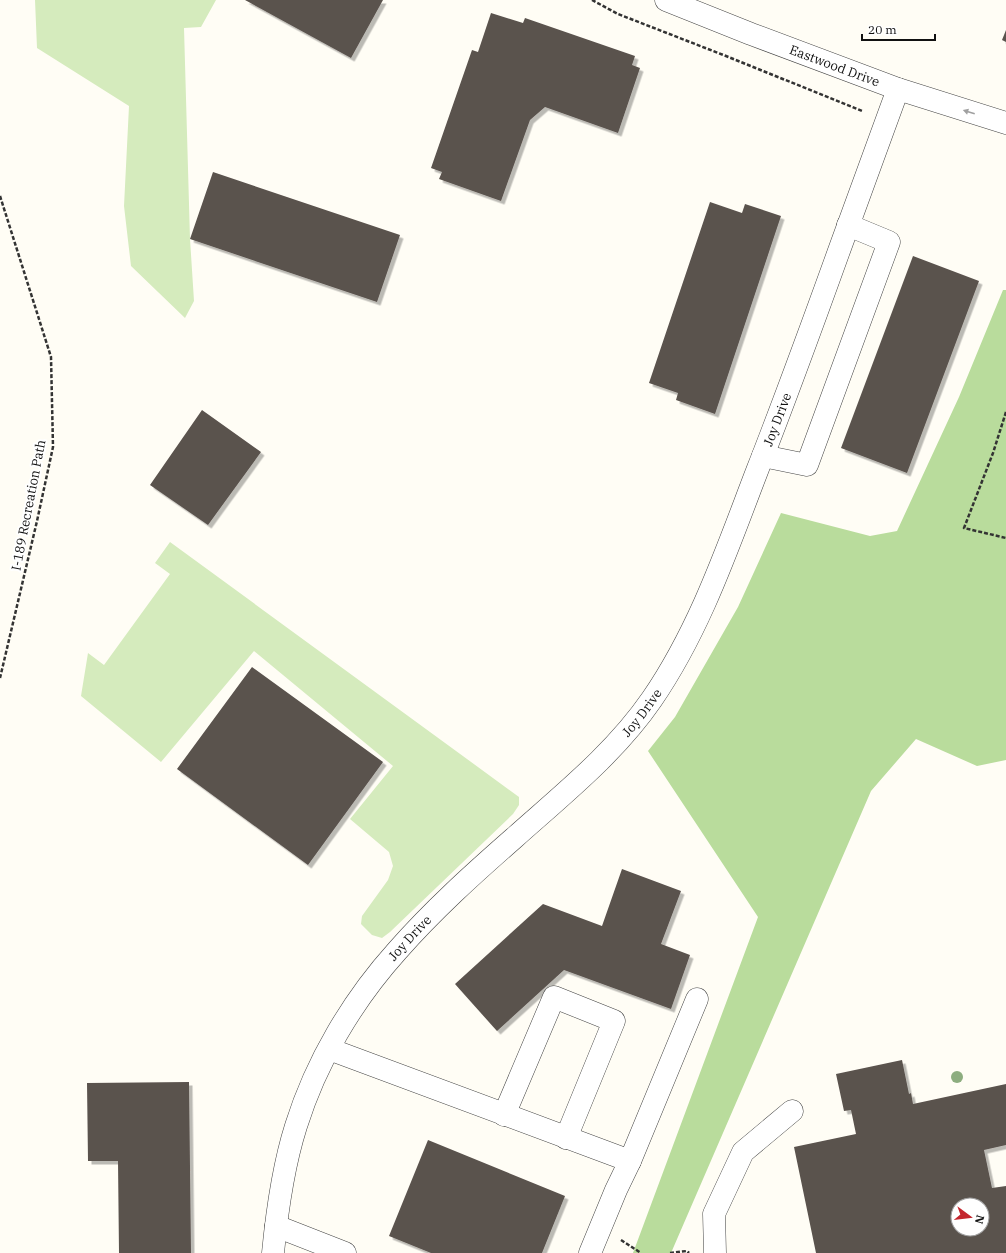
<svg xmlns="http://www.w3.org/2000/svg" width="1006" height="1253" font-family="'IBM Plex Serif',serif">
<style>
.green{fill:#d5ebbd}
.forest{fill:#b9dc9c}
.building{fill:#5a524d;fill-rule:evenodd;filter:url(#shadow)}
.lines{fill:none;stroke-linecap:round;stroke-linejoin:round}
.minor-casing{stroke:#444;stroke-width:23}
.path{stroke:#333;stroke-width:2.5;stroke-dasharray:4 2;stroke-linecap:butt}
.minor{stroke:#fff;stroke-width:22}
.tree{fill:#8dad7f}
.oneway{fill:#a0a0a0}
.labels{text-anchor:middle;stroke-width:4;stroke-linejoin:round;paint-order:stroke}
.street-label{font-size:13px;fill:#111;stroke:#fff}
</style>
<defs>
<filter id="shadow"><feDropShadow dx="3.5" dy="3.5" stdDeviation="0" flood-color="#0004"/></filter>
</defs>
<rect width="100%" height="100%" fill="#fffdf5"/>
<path class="green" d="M35,0H216L201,27L184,28L190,239L194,301L185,318L131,266L124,206L129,106L37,48Z
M170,542L519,797V805L513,814L390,932L382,938L372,935L361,924L362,916L388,880L393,866L389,852L350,819L393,766L254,651L161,762L81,696L88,653L104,665L170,574L155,563Z"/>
<path class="forest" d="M1003,290H1006V760L977,766L916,739L871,791L671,1253H633L758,917L648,751L675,717L738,607L781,513L870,536L897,531L959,397Z"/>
<path class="building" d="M245,0H383L351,58Z
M491,13L523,23L525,18L635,56L632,65L640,68L618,133L545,107L530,120L501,201L439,179L442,172L431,168L472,50L478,52Z
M1006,30V42L1002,40Z
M213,172L400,235L377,302L190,239Z
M710,202L742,213L745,204L781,216L715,414L676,400L678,393L649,383Z
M913,256L979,281L907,473L841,448Z
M202,410L261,452L208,525L150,485Z
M252,667L383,762L308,865L177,769Z
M622,869L681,891L661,944L690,955L671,1009L564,970L497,1031L455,984L543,904L602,926Z
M902,1060L909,1094L911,1093L913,1104L1006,1084V1145L984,1150L992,1188L1006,1186V1253H816L794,1147L856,1134L851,1110L844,1111L836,1074ZM958,1205H982V1229H958Z
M189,1082L191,1253H119L118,1161H88L87,1083Z
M428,1140L565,1196L542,1253H431L389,1236Z"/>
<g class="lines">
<g class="minor-casing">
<g id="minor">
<path id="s1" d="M666,0L751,34L898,89L1006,123"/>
<path d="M763,456L807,465L889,242L848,225"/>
<path d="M329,1049L630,1161L616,1190L590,1253"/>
<path d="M504,1115L554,997L614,1021L566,1138"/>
<path d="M630,1161L697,999"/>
<path d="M276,1226L345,1253"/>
<path id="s2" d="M273,1253C277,1211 283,1167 296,1126C316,1062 352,1001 397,951C433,910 473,874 514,838C562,795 615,753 652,699C700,629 727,549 757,471C786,397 813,323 840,248C859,195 879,142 898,89"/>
<path d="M715,1253L714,1214L743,1152L792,1111"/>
</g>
</g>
<path class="path" d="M592,0L618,14L726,56L862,111
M0,196L51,357L53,447L37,521L0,678
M1006,412L993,453L964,528L1006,538
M621,1240L641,1253
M670,1253L687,1251L689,1253"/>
<use href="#minor" class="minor"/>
</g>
<circle class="tree" cx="957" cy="1077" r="6"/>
<defs><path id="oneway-solid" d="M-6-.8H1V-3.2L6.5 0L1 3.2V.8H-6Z"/></defs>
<use class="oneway" href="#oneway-solid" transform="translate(969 112) rotate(-163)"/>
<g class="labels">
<g class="street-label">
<text dy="5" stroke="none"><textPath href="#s1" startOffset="181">Eastwood Drive</textPath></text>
<text dy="5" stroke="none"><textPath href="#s2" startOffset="999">Joy Drive</textPath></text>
<text transform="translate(28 505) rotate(-79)" y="5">I-189 Recreation Path</text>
<text dy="5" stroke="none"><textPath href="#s2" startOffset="675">Joy Drive</textPath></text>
<text dy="5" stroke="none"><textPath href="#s2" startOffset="351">Joy Drive</textPath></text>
</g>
</g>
<g transform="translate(970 1217) rotate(105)"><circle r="19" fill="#ffffff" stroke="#a0a0a0"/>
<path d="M0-3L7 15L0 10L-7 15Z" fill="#c4262e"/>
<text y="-6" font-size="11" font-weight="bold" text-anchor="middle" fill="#111111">N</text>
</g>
<path d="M862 34v6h73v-6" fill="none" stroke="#111111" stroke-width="2"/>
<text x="868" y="34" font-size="12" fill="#111111" stroke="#ffffff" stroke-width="3" paint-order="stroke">20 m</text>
</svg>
